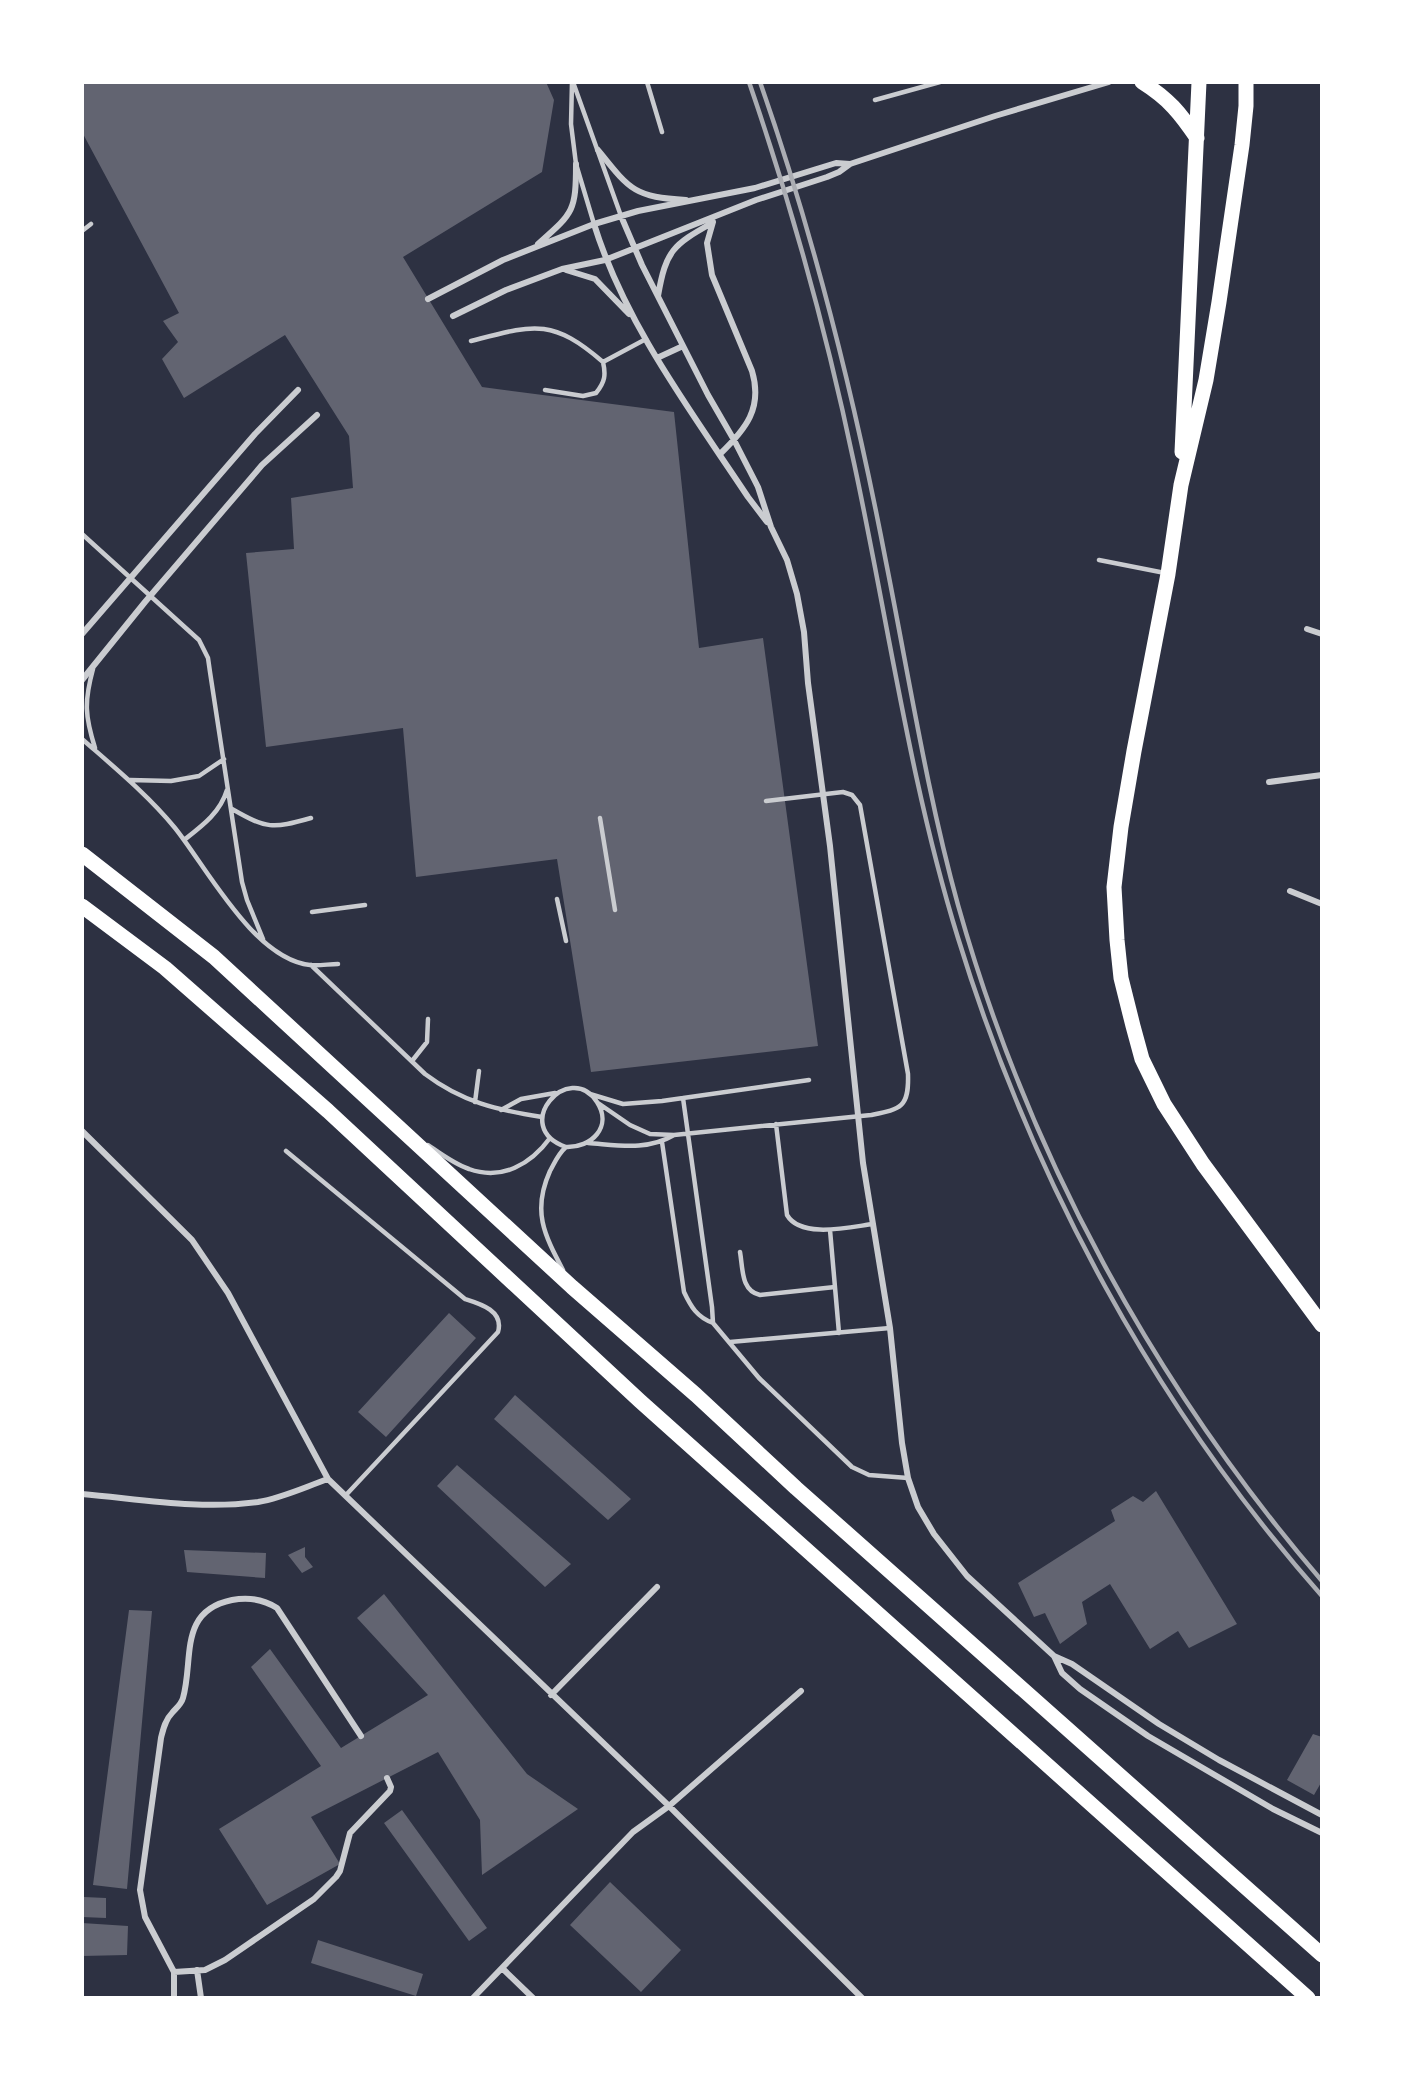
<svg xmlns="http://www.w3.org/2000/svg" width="1404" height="2080" font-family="Roboto,sans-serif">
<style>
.building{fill:#626471}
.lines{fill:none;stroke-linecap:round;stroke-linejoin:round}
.service{stroke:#caccd0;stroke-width:4.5}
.minor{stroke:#caccd0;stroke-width:6}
.primary{stroke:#fff;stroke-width:15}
.rail{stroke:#abadb3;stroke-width:4.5}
</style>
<rect width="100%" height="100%" fill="#2d3142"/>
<path class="building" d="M82,82H546L554,100L542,172L403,257L482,387L674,412L699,648L763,638L818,1046L591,1072L557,859L416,877L403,728L266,747L246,553L294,549L291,498L353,488L349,436L285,335L184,398L162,359L178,342L163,321L179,313L82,132Z
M449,1313L476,1338L386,1437L358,1412Z
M515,1395L631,1499L608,1520L494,1419Z
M457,1465L571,1564L545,1587L437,1486Z
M1156,1491L1237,1624L1189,1648L1178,1631L1150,1649L1110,1584L1082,1602L1087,1624L1060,1644L1045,1613L1034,1617L1018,1583L1115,1521L1111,1510L1133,1496L1143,1502Z
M305,1547V1557L313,1567L302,1573L288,1555Z
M184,1550L266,1553L265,1578L187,1572Z
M384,1594L527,1774L578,1809L482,1875L480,1820L438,1752L311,1817L340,1864L267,1905L219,1829L321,1766L251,1667L270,1649L341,1748L428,1695L357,1618Z
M129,1610L152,1611L127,1889L93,1885Z
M1313,1734L1322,1737V1781L1314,1795L1287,1780Z
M402,1810L487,1928L469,1941L384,1823Z
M610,1882L681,1950L641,1992L570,1925Z
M84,1897L106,1898V1918L82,1917Z
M82,1923L128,1926L127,1955L82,1956Z
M318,1940L423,1974L416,1996L311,1963Z"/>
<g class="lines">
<path class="service" d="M572,82L571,124L576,164L594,224
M573,82L621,216
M647,82L662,132
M875,100L940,82
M82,231L91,224
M471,341C533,325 551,317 603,362L646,339
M545,390L583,396L596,393C605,382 606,375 603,362
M82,534L199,640L208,658L210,672L242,882L247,900L263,939
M1099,560L1165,573
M93,669C84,702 85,716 95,748
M82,739C114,767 148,795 175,828C207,868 254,959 310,965C319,966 329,964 338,964
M130,780L171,781L199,776L224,759
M232,809C267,829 272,829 311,818
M600,818L615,910
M184,840C202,826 220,813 227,790
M557,899L566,941
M312,912L365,905
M311,965L425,1074C462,1102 497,1110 542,1117
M412,1061L427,1042L428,1019
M590,1094L623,1104L662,1101L809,1080
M683,1098L712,1307L713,1323L759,1378L852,1467L869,1475L908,1478
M475,1102L479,1071
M598,1103L630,1125L650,1134L674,1135L871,1115C901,1109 909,1108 908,1074L860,805L852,795L843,792L766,801
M501,1110L521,1099L555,1093
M776,1124L787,1215C801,1239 850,1227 873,1224
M662,1142L684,1292C691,1307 697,1317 713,1323
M588,1143C618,1145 647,1151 674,1135
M428,1145C441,1154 454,1164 469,1169C502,1181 531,1164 550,1138
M286,1151L465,1299C481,1304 504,1311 498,1332L346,1495
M830,1230L839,1333
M740,1252C743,1269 741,1291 760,1295L835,1287
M563,1270C544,1234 532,1211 550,1171C555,1162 558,1154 566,1147C591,1148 613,1127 597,1102C569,1059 509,1127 566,1147
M730,1342L890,1328"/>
<path class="minor" d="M598,150C630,190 634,197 686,200
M621,216L642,265L708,395L734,440L758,487L771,527L787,560L797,594L804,632L808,683L830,846L863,1163L890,1328L902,1443L908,1478L918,1507L934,1534L967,1576L1054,1656L1062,1673L1080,1689L1148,1736L1273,1809L1322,1833
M713,222L707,243L712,275L752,371C763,408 746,429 720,454
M594,224C625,324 691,411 748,497L767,522
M538,244C573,213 576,212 576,164
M566,270L595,279L629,314
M658,296C666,250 673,245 712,223
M428,299L503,260L594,224L638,211L755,188L836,163L850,164
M453,316L506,290L562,269L605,260L756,200L827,177L839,172L850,164L995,116L1109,82
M657,358L683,346
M1307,629L1322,634
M82,634L255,434L298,390
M82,680L145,602L262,465L317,415
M1269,782L1322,775
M1290,891L1322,904
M82,1131L192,1240L228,1293L328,1479L669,1806L862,1998
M82,1494C140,1499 200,1510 258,1502C282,1498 305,1487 328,1479
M1054,1656L1072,1664L1159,1724L1219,1760L1322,1815
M551,1695L657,1587
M361,1736L277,1608C263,1599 248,1597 232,1600C178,1611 194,1659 183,1698C181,1705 176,1708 172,1713C165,1720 163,1730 161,1738L140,1890L145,1917L174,1972L205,1970L225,1960L314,1899L336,1877L340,1871L350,1833L390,1791L391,1787L387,1778
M502,1968L533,1998
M197,1970L201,1998
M174,1972V1998
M473,1998L633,1832L669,1806L801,1691"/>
<path class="primary" d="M1142,82C1169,99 1180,113 1197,138
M1246,82V106L1242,145L1219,302L1206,380L1181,485L1168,574L1134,751L1121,827L1114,887L1117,940L1121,978L1133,1026L1142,1059L1164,1104L1203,1164L1322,1325
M1182,452L1199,82
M82,854L214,957L572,1287L696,1395L796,1488L1322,1955
M82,906L165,968L328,1111L640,1401L1308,1998"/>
<path class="rail" d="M749,82C792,207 827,334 854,463C888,621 910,783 958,938C1032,1179 1155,1407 1322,1596
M760,82C815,239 855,400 886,562C909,677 927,793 958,905C1028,1154 1154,1385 1322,1581"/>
</g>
<rect width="1404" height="2080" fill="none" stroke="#ffffff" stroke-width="168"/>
</svg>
